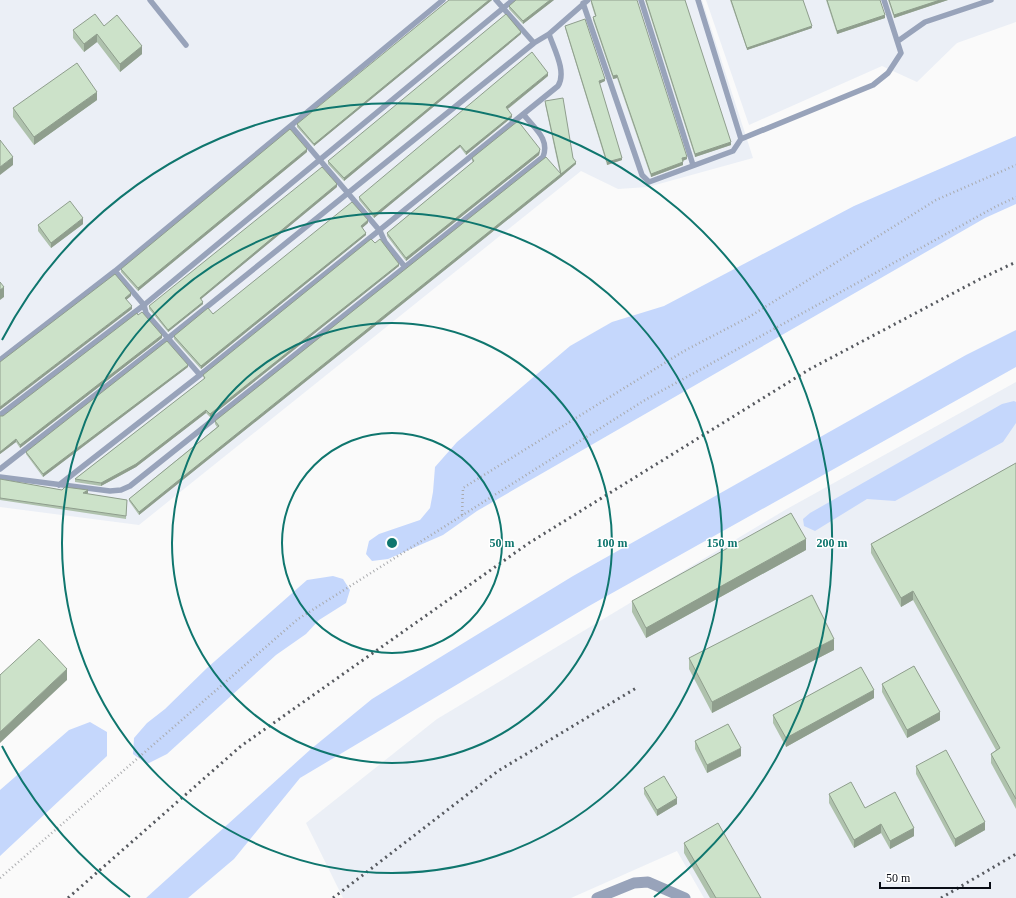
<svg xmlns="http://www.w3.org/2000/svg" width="1016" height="898" font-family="'Times New Roman',serif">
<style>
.built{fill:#ebeff6}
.green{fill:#c5d7fc}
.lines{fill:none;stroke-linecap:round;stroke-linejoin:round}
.path{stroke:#a9aaad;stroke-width:2.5;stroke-dasharray:1 3;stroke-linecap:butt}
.service{stroke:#98a3ba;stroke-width:5.5}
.minor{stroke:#98a3ba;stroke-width:11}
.rail{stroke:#56595f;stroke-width:3;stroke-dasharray:2 4;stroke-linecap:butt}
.wall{fill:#afc2ad}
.shaded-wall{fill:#8f9e8d}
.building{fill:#cce2c9;stroke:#8f9e8d}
.ring{fill:none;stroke:#0f766e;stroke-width:2}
.centre{fill:#0f766e;stroke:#fff;stroke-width:2}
.ring-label{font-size:12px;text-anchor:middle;font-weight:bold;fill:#0f766e;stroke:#fff;stroke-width:3;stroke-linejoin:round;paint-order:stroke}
</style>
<rect width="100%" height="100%" fill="#fafafa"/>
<path class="built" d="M0,0H702L753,158L648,187L618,189L581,171L139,525L0,507Z
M706,0H1016V22L957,43L917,82L882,66L749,125Z
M1016,382V898H704L677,851L571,898H343L306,823L437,719L785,510Z"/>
<path class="green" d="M1016,136V204L985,218L477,511L443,535L388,559L372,561L366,554L369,541L379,534L420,520L430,508L433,492L435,467L457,442L570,346L612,322L664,306L854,206Z
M1016,330V367L589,606L300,778L234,859L188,898H146L311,749L372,699L573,576L966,355Z
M1014,401L1016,402V423L1003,442L895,501L867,499L815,531L804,526L803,519L810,513L1002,404Z
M333,576L343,579L350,590L346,603L319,620L306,634L276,655L167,754L147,764L133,754L134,738L147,723L165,709L207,668L307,580Z
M90,722L107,732V756L0,856V790L69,730Z"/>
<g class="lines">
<path class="path" d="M462,515L463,488L684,351L749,317L936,200L1016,165
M0,878L298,619L645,400L995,207L1016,197"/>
<path class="service" d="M150,0L186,45
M496,0L534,43
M641,0L693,165
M698,0L741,139L873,85L888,73L901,53L884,0
M583,3L642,175L649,182L733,151L741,139
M898,41L925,22L991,0
M291,126L380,231L385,242L405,267
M115,271L144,305L146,313L200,375
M0,360L115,271L443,0
M0,415L144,305L513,0
M0,469L167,339L534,43L549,34L588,0
M0,477L110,491L121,490L130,486L543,157C550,139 535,129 524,115
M59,485L200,375L558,86C567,72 554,49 549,34"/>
<path class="minor" d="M597,898L634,883L648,882L685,898"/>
<path class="rail" d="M68,898L241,746L529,543L810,369L980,279L1016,262
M333,898L498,771L638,687
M941,898L1016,854"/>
</g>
<path class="wall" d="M449,0H492L314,146L297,127V124Z
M554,0L523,24L509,9V6Z
M645,0H685L731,145L695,157Z
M730,0H803L812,28L747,50Z
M826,0H880L885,18L837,34Z
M888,0H948L894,18Z
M591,1L687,159L683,161V165L651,177L617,78L613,79L593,20V17L595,16L591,3Z
M104,26L142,54L120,72L97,42L84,52L73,38V30Z
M565,26L605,81L599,83L622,160L607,165L565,28Z
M521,34L344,181L328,164V161Z
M548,76L508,109L512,117L466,155L460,147L374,218L359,200V197Z
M97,100L34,145L13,117V108Z
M545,101L576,164L561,177V176V177L139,515L129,501V499L217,427L215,424V421L560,174L545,104Z
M307,152L138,291L121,272V269Z
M540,152L539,155L406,261L387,236V233L473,162L472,161V158Z
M337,187L201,299L203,304L168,332L149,309V306Z
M368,223L362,228L366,235L201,369L174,339V336Z
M83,224L51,248L38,231V225Z
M375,243L399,266L210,417L206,413L136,467L101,486L75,482V479L204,379L203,375Z
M162,338L20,448L16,442L0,454V416H3Z
M188,367L43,477L26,454V452Z
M1016,463V809L991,763V754L996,750L913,600L901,607L871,553V544Z
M0,479L62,490L88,493L87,494L127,500L126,519L0,500Z
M806,550L646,638L632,612V601Z
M834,650L712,713L689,669V658Z
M882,684L940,720L907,738L882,692Z
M874,698L786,747L773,723V715Z
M695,741L741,756L707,773L695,749Z
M916,766L985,830L955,847L916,774Z
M644,788L677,804L657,816L644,794Z
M829,794L865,808L914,836L890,849L881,833L854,848L829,803Z
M684,843L761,898H710L684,853Z"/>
<path class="shaded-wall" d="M489,0H492L314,146V144Z
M550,0H554L523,24V21Z
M940,0H948L894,18V15Z
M885,15V18L837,34V31Z
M812,26V28L747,50V48Z
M521,32V34L344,181V178Z
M97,34V42L84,52V44Z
M142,46V54L120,72V64Z
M548,73V76L506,110V107Z
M617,75V78L613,79V76Z
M605,79V81L599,84V81Z
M97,92V100L34,145V137Z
M512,115V117L466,155V152Z
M731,142V145L695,157V154Z
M460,145V147L374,218V215Z
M307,149V152L138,291V288Z
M540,149L539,155L406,261V258Z
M13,157V165L0,175V167Z
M687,157V159L682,161V158Z
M622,158V160L607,165V162Z
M576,162V164L561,177V174Z
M683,162V165L651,177V174Z
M561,174V177L139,515V512Z
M337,184V187L200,300V298Z
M83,218V224L51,248V243Z
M368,220V223L361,229V226Z
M366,233V235L201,369V366Z
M399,264V266L210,417V414Z
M4,287V297L0,300V290Z
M131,293V296L125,301V298Z
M203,302V304L168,332V330Z
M132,306V309L0,410V407Z
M162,335V338L20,448V445Z
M188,365V367L43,477V474Z
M206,410V413L136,467L101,486V483Z
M16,439V442L0,454V452Z
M88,490V493L83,496V493Z
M806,539V550L646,638V628Z
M913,591V600L901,607V598Z
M834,639V650L712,713V702Z
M67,669V680L0,743V732Z
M874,690V698L786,747V738Z
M940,712V720L907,738V730Z
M741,748V756L707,773V765Z
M677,798V804L657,816V810Z
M985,822V830L955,847V839Z
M881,824V833L854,848V840Z
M914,828V836L890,849V841Z"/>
<path class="building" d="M449,0H489L314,144L297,124Z
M516,0H550L523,21L509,6Z
M591,0H637L687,157L682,158L683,162L651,174L617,75L613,76L593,17L596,16Z
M646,0H685L731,142L695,154Z
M731,0H803L812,26L747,48Z
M827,0H880L885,15L837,31Z
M889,0H940L894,15Z
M95,14L104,26L117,15L142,46L120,64L97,34L84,44L73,30Z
M506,14L521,32L344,178L328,161Z
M585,19L605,79L599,81L622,158L607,162L565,26Z
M532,52L548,73L506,107L512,115L466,152L460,145L374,215L359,197Z
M77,63L97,92L34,137L13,108Z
M563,98L573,158L576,162L561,174L545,101Z
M518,121L540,149L539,152L406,258L387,233L474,161L472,158Z
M290,129L307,149L138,288L121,269Z
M0,140L13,157L0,167Z
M546,157L561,174L139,512L129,499L219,426L215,421Z
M322,167L337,184L200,298L203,302L168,330L149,306Z
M70,201L83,218L51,243L38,225Z
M352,202L368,220L361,226L366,233L201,366L174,336L208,308L213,314Z
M371,239L375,243L380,239L399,264L210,414L206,410L136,464L101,483L75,479L205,378L203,375Z
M115,274L131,293L125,298L132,306L0,407V362Z
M0,282L4,287L0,290Z
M142,312L162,335L20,445L16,439L0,452V416H3L137,313L138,315Z
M167,341L188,365L43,474L26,452Z
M1016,463V799L991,754L1000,748L913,591L901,598L871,544Z
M0,479L62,490L65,487L88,490L83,493L127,500L126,516L0,498Z
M791,513L806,539L646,628L632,601Z
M812,595L834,639L712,702L689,658Z
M39,639L67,669L0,732V675Z
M914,666L940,712L907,730L882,684Z
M861,667L874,690L786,738L773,715Z
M728,724L741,748L707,765L695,741Z
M946,750L985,822L955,839L916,766Z
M664,776L677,798L657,810L644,788Z
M851,782L865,808L895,792L914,828L890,841L881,824L854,840L829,794Z
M718,823L761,898H716L684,843Z"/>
<g class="ring">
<circle cx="392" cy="543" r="110"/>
<circle cx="392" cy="543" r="220"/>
<circle cx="392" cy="543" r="330"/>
<path d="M130 897A440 440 0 0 1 2 746M2 340A440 440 0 1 1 654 897"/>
</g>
<circle cx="392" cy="543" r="6" class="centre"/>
<g class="ring-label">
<text x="502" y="547">50 m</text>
<text x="612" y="547">100 m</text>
<text x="722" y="547">150 m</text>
<text x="832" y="547">200 m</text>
</g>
<path d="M880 882v6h110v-6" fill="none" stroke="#080c15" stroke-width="2"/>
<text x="886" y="882" font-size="12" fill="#080c15" stroke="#ffffff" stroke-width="3" paint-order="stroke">50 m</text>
</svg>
